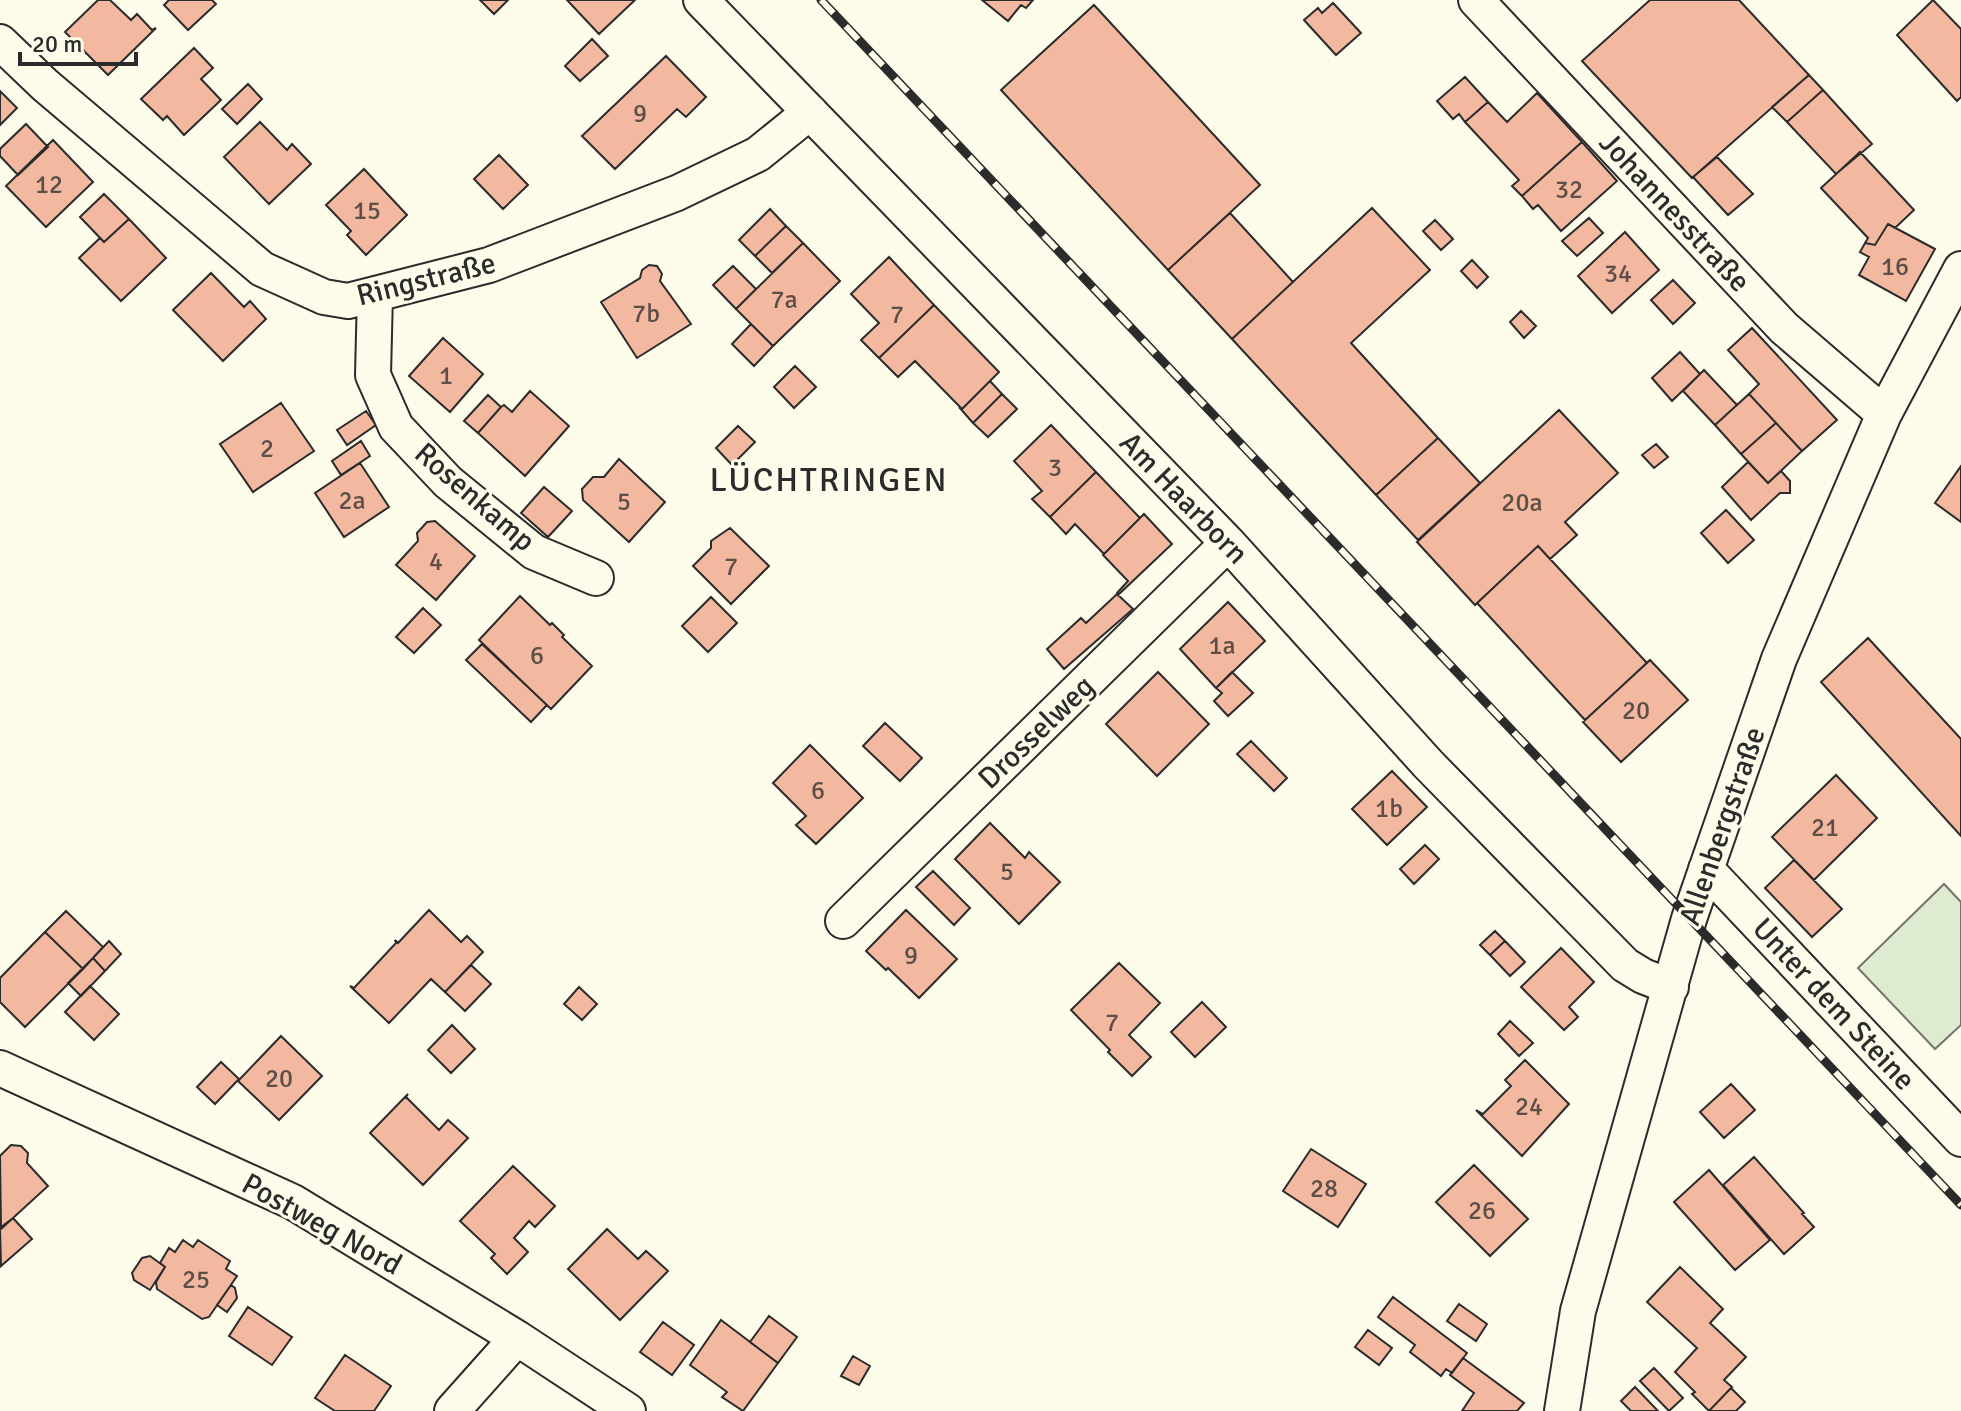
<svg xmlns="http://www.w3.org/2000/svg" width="1961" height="1411" font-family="Signika,sans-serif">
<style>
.green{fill:#deebd1;stroke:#74746e;stroke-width:2}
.building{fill:#f2b8a0;stroke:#2b2b2b;stroke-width:2}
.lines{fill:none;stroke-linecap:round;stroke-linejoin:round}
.street-casing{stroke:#2b2b2b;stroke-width:38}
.street{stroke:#fdfbea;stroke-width:34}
.rail-casing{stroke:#2b2b2b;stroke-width:9}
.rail{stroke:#fdfbea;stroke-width:6;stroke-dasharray:18;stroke-linecap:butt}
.labels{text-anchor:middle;stroke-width:6;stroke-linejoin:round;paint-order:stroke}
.number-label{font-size:26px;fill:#5d4e48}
.street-label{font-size:30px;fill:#2b2b2b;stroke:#fdfbea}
.quarter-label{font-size:34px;letter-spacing:2px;fill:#2b2b2b;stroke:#fdfbea}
</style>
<rect width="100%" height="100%" fill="#fdfbea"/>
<path class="green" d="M1944,884L1961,902V1025L1935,1049L1858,968Z"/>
<path class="building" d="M98,0H110L131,20L137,14L152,30L156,28L108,75L65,32Z
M169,0H212L216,4L188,30L164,5Z
M480,0H508L494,14Z
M567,0H635L599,34Z
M982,0H1033L1026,8L1021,5L1008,21Z
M1650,0H1739L1809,75L1692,178L1582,61Z
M1933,0L1961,29V97L1957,101L1897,35Z
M1333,3L1361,33L1336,55L1304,20L1318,8L1322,13Z
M1094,5L1260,185L1168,270L1001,90Z
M592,39L608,56L580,81L565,66Z
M194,48L213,68L201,79L221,100L184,135L167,116L163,120L141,99Z
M666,56L706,97L686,117L677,109L615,169L582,136Z
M1809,75L1823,90L1787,122L1772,107Z
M1465,77L1488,102L1465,122L1459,114L1453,119L1437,101Z
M248,84L262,99L237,124L222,109Z
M1823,90L1872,144L1836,174L1787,122Z
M0,91L17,108L0,125Z
M1537,93L1582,142L1522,196L1512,186L1519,180L1465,122L1488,102L1507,122Z
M260,122L287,150L292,144L311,164L269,204L224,157Z
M26,124L48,147L18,175L0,156V149Z
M53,140L93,182L46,227L6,186Z
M1582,142L1617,181L1561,231L1538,205L1533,209L1522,196Z
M1860,152L1914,210L1895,228L1888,224L1875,245L1865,243L1868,238L1821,188Z
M499,155L528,185L503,209L474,179Z
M1717,157L1753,194L1728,215L1693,177Z
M364,169L407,215L366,255L347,235L351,231L326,205Z
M104,194L129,219L104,242L80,217Z
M1372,208L1430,270L1351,343L1438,438L1376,495L1232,339Z
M770,209L786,226L755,256L739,240Z
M1230,213L1293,282L1232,339L1168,270Z
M1589,218L1603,233L1577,256L1562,241Z
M129,219L166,258L121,301L79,258L100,238L104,242Z
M1435,220L1453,239L1441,250L1423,231Z
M1888,224L1935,249L1906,301L1859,275L1869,257L1860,252L1865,243L1875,245Z
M786,226L803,243L772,273L755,256Z
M1625,232L1659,270L1612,313L1578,276Z
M803,243L840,281L773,346L736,309Z
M889,257L934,305L879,358L861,340L879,323L851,294Z
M1472,260L1488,277L1477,288L1461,271Z
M649,265L657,266L662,274L660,281L691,324L637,358L601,302L640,278L642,270Z
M733,266L756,289L736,309L713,285Z
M211,273L244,307L250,301L266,319L223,361L173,310Z
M1673,280L1695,303L1673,324L1651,300Z
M934,305L999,372L962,409L915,361L898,377L879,358Z
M1521,311L1536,326L1524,338L1510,322Z
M751,324L773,346L754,366L732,344Z
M1752,328L1837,420L1802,451L1749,394L1759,384L1728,350Z
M443,338L483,374L450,412L409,376Z
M1680,352L1700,374L1672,401L1652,378Z
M795,366L816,387L794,408L774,387Z
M1704,370L1737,405L1715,425L1683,391Z
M990,381L1002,394L973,423L959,407L962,409Z
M530,391L569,426L525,476L478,433L501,407L504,405L512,412Z
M1002,394L1017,409L988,437L973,423Z
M1749,394L1776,423L1741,454L1715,425Z
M488,395L501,407L478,433L464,421Z
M281,403L314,451L253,492L220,444Z
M1559,410L1618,473L1565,522L1577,535L1550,559L1538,546L1475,605L1417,542Z
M366,411L376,425L347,445L337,430Z
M1776,423L1802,451L1768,483L1741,454Z
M1051,425L1096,472L1050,517L1032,499L1042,491L1014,461Z
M738,426L755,442L732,465L716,448Z
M1438,438L1480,483L1418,540L1376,495Z
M361,441L370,456L341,475L332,461Z
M1656,444L1668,457L1654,468L1642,455Z
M619,459L665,502L629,542L583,500L582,489L593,477H604Z
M1748,462L1768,483L1781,471L1790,481V493H1780L1751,520L1722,487Z
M360,463L389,507L344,537L315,493Z
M1961,466V522L1935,503Z
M1096,472L1140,518L1104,554L1075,524L1066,534L1050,517Z
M544,487L572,511L548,537L521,513Z
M1726,510L1754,540L1728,563L1701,533Z
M1144,514L1172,544L1118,595L1117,593L1128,581L1103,555Z
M435,521L475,556L436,600L396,565L418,541L417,533L427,522Z
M730,528L769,566L731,604L693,566L711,548V541Z
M1538,546L1647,663L1585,720L1477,603Z
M1117,594L1133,609L1064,669L1047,649L1081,618L1086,623Z
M520,596L550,625L552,623L564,635L562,637L592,666L551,709L479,640Z
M711,597L737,623L708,652L682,626Z
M1228,602L1265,641L1216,688L1180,649Z
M423,608L441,625L414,653L396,637Z
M1868,638L1961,739V836L1821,682Z
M482,644L547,705L531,722L466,660Z
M1650,660L1688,700L1621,762L1583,722Z
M1158,672L1209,724L1157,776L1106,724Z
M1232,672L1253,693L1228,716L1214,701L1222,693L1216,688Z
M885,723L922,758L900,781L863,746Z
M1251,741L1287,778L1274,791L1237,754Z
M810,745L863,798L816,844L796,825L806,816L773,783Z
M1392,771L1427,807L1387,845L1352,809Z
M1836,775L1877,818L1814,880L1772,837Z
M990,823L1025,858L1029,852L1060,882L1019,924L955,859Z
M1425,845L1439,859L1414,884L1400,869Z
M1794,860L1842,909L1812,937L1765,888Z
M933,871L970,908L954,925L916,887Z
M429,910L461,942L467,936L483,952L445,992L431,979L389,1023L350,986L354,988L396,943L395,940L398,943Z
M906,910L957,959L919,998L888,968L886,970L866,951Z
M66,911L103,947L83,969L45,932Z
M1495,931L1505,941L1490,955L1480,945Z
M45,932L83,969L25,1027L0,1002V978Z
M109,941L121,954L105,971L93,958Z
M1505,941L1525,962L1510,976L1490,955Z
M1561,948L1594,982L1569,1007L1578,1017L1564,1030L1521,987Z
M93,958L105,971L81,996L68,983Z
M1119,963L1160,1003L1129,1035L1151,1057L1132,1076L1108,1052L1110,1050L1071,1010Z
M471,965L491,984L465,1011L445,992Z
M90,986L119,1014L94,1040L65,1012Z
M579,987L597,1004L582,1020L564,1004Z
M1202,1002L1226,1027L1195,1057L1171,1032Z
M1510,1021L1533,1043L1519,1056L1498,1034Z
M452,1025L475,1049L451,1073L428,1050Z
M281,1036L322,1076L279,1120L238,1081Z
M1525,1060L1569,1104L1522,1156L1476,1110L1483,1114L1511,1086L1505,1080Z
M221,1062L239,1079L215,1104L197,1087Z
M1731,1084L1755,1110L1724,1138L1700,1112Z
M408,1094L406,1097L439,1130L448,1120L468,1138L423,1185L370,1133Z
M11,1145L21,1146L28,1153L27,1163L48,1186L1,1229L0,1156Z
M1311,1149L1366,1184L1338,1227L1283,1191Z
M1754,1157L1804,1213L1802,1214L1814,1227L1784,1254L1723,1185Z
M1474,1165L1528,1219L1490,1256L1436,1202Z
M513,1166L555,1206L535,1227L529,1221L514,1238L528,1252L507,1274L491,1258L495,1254L460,1221Z
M1709,1170L1770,1240L1735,1270L1674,1202Z
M13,1218L32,1239L1,1266L0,1228Z
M607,1229L638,1259L646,1251L668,1271L620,1320L568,1269Z
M183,1240L193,1247L198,1240L230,1261L226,1269L237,1276L209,1317L202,1319L157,1289L156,1282L165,1267L160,1263L169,1248L175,1252Z
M150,1256L165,1267L150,1290L134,1280L132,1273L142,1258Z
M1680,1267L1723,1309L1710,1323L1746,1357L1724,1380L1732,1387L1709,1411L1692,1394L1695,1392L1675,1372L1697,1348L1647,1302Z
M231,1285L235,1288L237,1298L227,1312L217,1305Z
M1393,1297L1467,1353L1452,1373L1446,1369L1441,1376L1410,1352L1415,1345L1378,1317Z
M1459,1304L1487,1324L1476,1341L1447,1321Z
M248,1307L292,1337L272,1365L229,1336Z
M769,1316L797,1337L778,1363L750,1342Z
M721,1320L778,1363L743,1411L722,1397L727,1392L690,1365Z
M663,1322L694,1345L672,1375L640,1352Z
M1368,1330L1392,1348L1379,1365L1355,1347Z
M345,1355L391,1386L374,1411H335L315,1398Z
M853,1356L870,1366L859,1385L841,1376Z
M1463,1358L1524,1403L1517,1411H1462L1474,1393L1450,1375Z
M1654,1368L1683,1398L1669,1411L1640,1381Z
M1635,1387L1658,1411H1631L1621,1401Z
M1731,1388L1745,1402L1736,1411H1709Z"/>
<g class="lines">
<g class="street-casing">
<path id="street" d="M701,0L1228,543L1428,764L1625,965L1643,976L1671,987
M1476,0L1784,328L1884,414
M0,42L45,85L262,269L324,297L348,301L489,265L677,193L758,154L810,112
M375,294L373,375L396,427L448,482L534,552L596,578
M1706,869L1961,1139
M843,921L1228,543
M0,1068L293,1202L517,1338L628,1411
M452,1411L517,1338
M1562,1411L1578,1311L1689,919L1779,659L1884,414L1961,269"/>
</g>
<use href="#street" class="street"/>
<g class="rail-casing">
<path id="rail" d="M821,0L1961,1205"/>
</g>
<use href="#rail" class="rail"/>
</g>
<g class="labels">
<g class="number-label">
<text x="640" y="122">9</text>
<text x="49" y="193">12</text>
<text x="1569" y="198">32</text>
<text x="367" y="219">15</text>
<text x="1895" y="275">16</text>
<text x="1618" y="282">34</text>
<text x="784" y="308">7a</text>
<text x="646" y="322">7b</text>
<text x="897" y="323">7</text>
<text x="446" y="384">1</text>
<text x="267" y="457">2</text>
<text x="1055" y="476">3</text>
<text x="352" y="509">2a</text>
<text x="624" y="510">5</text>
<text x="1522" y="511">20a</text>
<text x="436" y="570">4</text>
<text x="731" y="575">7</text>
<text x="1222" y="654">1a</text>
<text x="537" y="664">6</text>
<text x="1636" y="719">20</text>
<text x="818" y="799">6</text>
<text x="1389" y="817">1b</text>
<text x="1825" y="836">21</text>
<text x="1007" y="880">5</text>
<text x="911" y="964">9</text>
<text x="1112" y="1031">7</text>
<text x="279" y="1087">20</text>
<text x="1529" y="1115">24</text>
<text x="1324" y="1197">28</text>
<text x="1482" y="1219">26</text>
<text x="196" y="1288">25</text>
</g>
<g class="street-label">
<text transform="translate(1675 212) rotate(47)" y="10">Johannesstraße</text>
<text transform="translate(426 279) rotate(-14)" y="10">Ringstraße</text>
<text transform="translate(475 497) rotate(41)" y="10">Rosenkamp</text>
<text transform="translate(1184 498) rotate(46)" y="10">Am Haarborn</text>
<text transform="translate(1036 732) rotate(-44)" y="10">Drosselweg</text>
<text transform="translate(1722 826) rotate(-71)" y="10">Allenbergstraße</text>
<text transform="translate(1834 1004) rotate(47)" y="10">Unter dem Steine</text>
<text transform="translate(322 1224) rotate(29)" y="10">Postweg Nord</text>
</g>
<g class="quarter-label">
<text x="829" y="491">LÜCHTRINGEN</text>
</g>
</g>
<path d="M20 52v12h116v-12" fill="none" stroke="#2b2b2b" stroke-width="4"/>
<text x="32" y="52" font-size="24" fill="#2b2b2b" stroke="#fdfbea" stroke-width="6" paint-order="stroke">20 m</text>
</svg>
